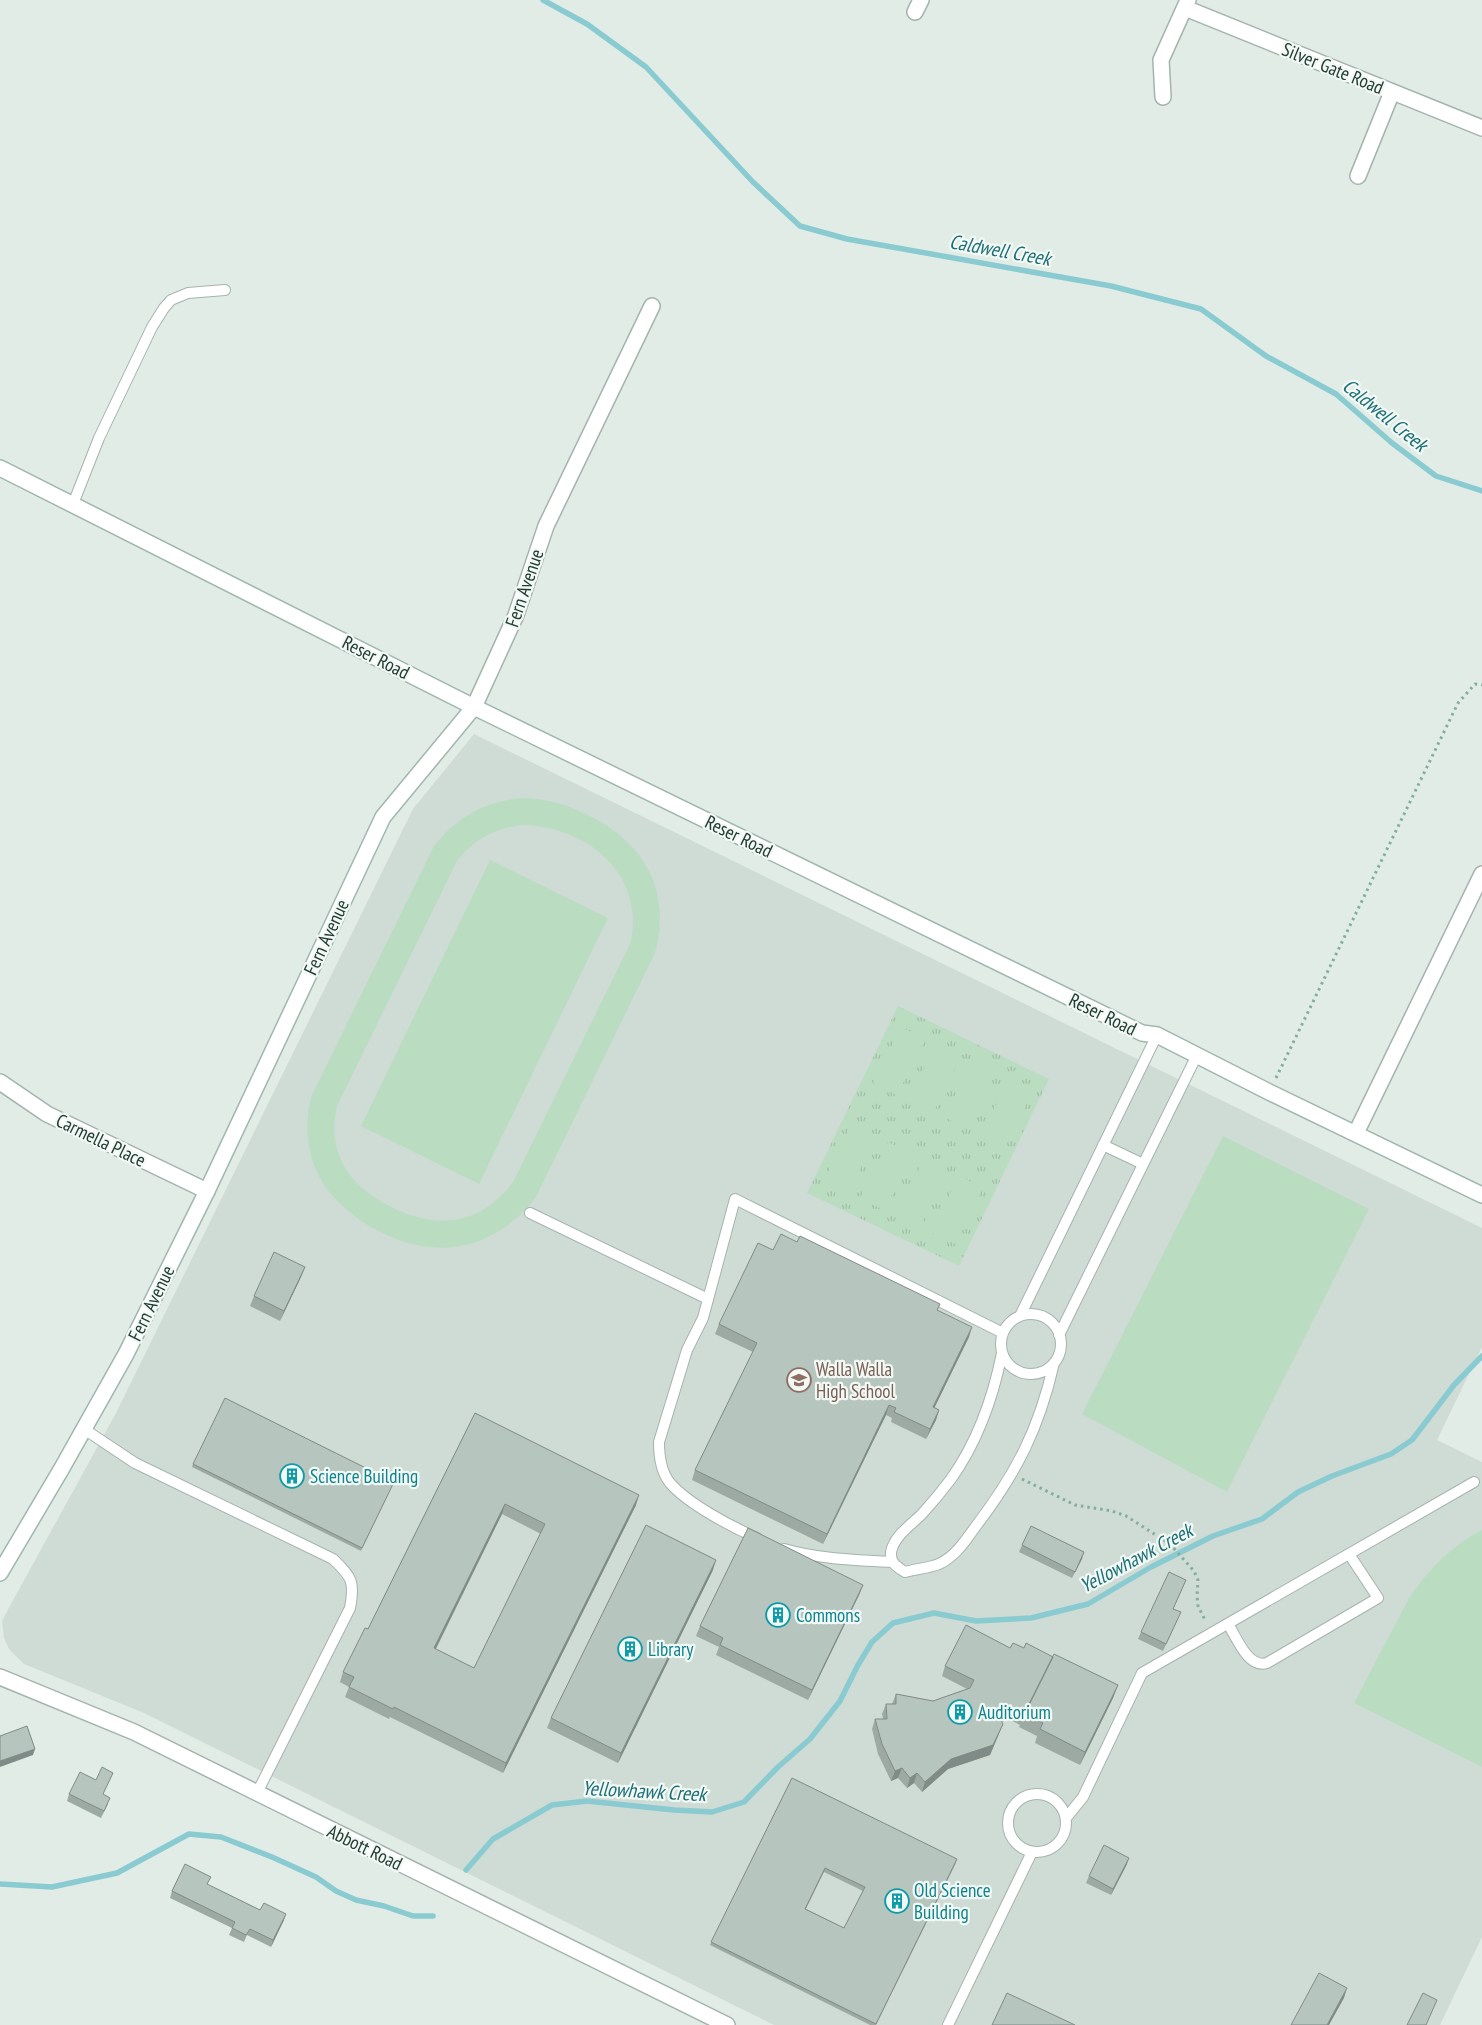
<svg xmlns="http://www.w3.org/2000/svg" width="1482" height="2025" font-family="'PT Sans Narrow',sans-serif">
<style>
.built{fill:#cfdbd5}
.park{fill:url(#park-tufts)}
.garden{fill:#baddc1;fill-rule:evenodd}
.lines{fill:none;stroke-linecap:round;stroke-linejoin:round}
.stream{stroke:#89cbd0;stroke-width:5.5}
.service-casing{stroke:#a4b4ad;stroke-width:12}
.minor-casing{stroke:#a4b4ad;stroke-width:18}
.tertiary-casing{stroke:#a4b4ad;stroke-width:18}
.secondary-casing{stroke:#a0b7ad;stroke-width:18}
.path{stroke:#82af9d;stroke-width:3;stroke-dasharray:2.5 4;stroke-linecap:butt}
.service{stroke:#fff;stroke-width:10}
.minor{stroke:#fff;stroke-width:15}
.tertiary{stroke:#fff;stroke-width:15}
.secondary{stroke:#fff;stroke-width:15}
.wall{fill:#9daaa4;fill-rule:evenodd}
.shaded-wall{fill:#7f8b86}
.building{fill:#b6c6bf;stroke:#7f8b86;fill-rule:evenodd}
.labels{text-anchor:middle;stroke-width:4.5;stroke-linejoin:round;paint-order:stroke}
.street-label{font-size:19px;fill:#223c33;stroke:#f2f8f4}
.education-label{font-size:19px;fill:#785e54;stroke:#f2f8f4;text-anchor:start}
.culture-label{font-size:19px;fill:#0d838f;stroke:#f2f8f4;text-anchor:start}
.water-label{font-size:20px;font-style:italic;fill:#1c6f77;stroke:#f2f8f4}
</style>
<defs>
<pattern id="park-tufts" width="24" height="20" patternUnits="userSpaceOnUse" patternTransform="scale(1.25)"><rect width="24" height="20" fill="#baddc1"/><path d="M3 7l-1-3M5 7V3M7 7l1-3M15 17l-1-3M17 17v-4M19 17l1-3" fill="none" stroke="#a0bfa6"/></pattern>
</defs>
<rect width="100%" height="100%" fill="#e1ece6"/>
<path class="built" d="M474,734L1482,1228V1347L1437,1440L1482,1462V1937L1440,2025H774L144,1713L24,1664L9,1649L4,1638L2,1621L11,1604L116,1413L413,809Z"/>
<path class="park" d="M898,1006L1049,1079L959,1266L807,1193Z"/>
<path class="garden" d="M521,798C550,798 575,807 601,822C650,852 670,896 655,953L536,1197C493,1253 431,1262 371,1227C321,1197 298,1156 311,1097L434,846C457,817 484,802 521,798ZM522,825C587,826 647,875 630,944L513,1182C479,1228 431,1230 384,1203C346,1182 327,1150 337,1106L457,861C474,839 495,828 522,825Z
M490,860L608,918L479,1184L361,1126Z
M901,1027L925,1039L897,1095L873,1083Z
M936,1045L961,1057L933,1113L908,1101Z
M972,1061L996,1073L968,1129L944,1117Z
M1009,1079L1033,1091L1005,1147L981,1135Z
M852,1124L876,1137L849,1192L824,1180Z
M1223,1136L1369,1209L1227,1492L1082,1414Z
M888,1142L912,1154L884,1210L860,1198Z
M924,1159L948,1171L920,1227L896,1215Z
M959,1176L983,1188L955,1244L931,1232Z
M1482,1530V1767L1354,1703L1409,1598C1428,1570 1451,1546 1482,1530Z"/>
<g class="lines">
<path class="stream" d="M543,0L587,24L646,67L753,182L800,226L847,239L1111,286L1201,309L1266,356L1336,394L1392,443L1436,476L1482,491
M466,1870L493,1839L552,1805L587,1801L674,1810L712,1812L744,1802L778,1767L810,1739L840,1701L858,1665L872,1642L893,1623L934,1613L976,1621L1031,1618L1088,1604L1151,1567L1213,1536L1262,1519L1298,1492L1332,1476L1391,1454L1412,1440L1454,1385L1482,1356
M0,1884L52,1887L117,1873L189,1834L221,1837L272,1857L316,1877L336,1891L356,1900L384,1906L413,1916H433"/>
<g class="service-casing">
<path id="service" d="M73,504L99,438L152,327L164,308L171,300L188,293L225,290
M1103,1145L1143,1164
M530,1213L708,1299
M1001 1344a30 30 0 1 1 60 0a30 30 0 1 1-60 0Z
M1020,1316L1157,1035
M1059,1335L1197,1055
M1002,1353C993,1398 978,1441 951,1479C942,1491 932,1503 922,1514C911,1525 894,1536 891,1552C890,1563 897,1567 905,1572C916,1569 929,1568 939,1564C956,1556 965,1541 976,1526C1017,1472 1039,1429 1054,1363
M84,1429L135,1463L333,1559C352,1577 355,1582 350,1608L257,1793
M757,1538C732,1527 688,1504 670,1483C661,1472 659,1456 659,1442L687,1350L703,1318L735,1199L1003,1333
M784,1549C819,1559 855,1560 892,1562
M1228,1624C1237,1638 1248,1669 1267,1663L1378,1598L1349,1554
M1008 1823a29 29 0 1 1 58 0a29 29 0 1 1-58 0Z
M1066,1818L1083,1797L1142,1673L1474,1482
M948,2025L1032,1852"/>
</g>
<g class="minor-casing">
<path id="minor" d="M1185,8L1482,128
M915,12L921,0
M1163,97L1161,60L1188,0
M1358,176L1392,92
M474,707L516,615L546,526L652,306
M0,1082L47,1114L207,1191
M1356,1133L1482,874"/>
</g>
<g class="tertiary-casing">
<path id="tertiary" d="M0,1677L134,1732L727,2025"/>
</g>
<g class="secondary-casing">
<path id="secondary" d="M0,468L474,707L1142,1033L1157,1035L1269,1092L1482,1195
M0,1573L62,1468L126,1354L207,1191L383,817L474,707"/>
</g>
<path class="path" d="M1276,1078L1458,703L1475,684L1482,685
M1022,1479L1075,1505L1112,1511L1126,1516L1170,1544L1194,1571L1198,1580L1197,1596L1198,1606L1206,1622"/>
<use href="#service" class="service"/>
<use href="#minor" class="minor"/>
<use href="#tertiary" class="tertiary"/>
<use href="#secondary" class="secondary"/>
</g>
<path class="wall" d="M797,1242L940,1304L937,1310L969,1337L934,1407L939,1410L936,1420L926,1439L891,1422L892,1418L886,1415L823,1544L692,1480L695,1470L753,1352L715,1334L719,1324L773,1250Z
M305,1267L301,1277L280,1321L250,1306L254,1296Z
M475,1413L636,1505L503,1773L390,1717L389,1719L345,1697L349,1687L340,1682L343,1672L368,1629ZM502,1514L541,1534L474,1668L436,1649Z
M193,1464L394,1482L361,1551L192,1467Z
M1022,1545L1082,1559L1072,1578L1019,1552Z
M713,1570L618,1763L547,1728L551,1718Z
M1186,1580L1173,1609L1178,1619L1163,1651L1138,1639L1141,1632Z
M863,1585L859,1595L808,1700L716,1655L719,1647L696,1636L700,1626Z
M1010,1648H1024L1053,1657L1118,1685L1113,1698L1080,1765L1035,1743L1037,1736L1019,1727L1020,1725L1009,1719L1001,1722L999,1734L990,1755L948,1769L922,1792L914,1783L907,1788L898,1778L891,1781L878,1754L872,1729L875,1719H883L882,1714L886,1704H892L896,1694L933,1701L967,1689L942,1676L945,1666Z
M113,1773L103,1794L108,1804L101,1818L67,1801L69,1794L96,1780Z
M792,1778L956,1863L876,2025H870L710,1945ZM824,1872L863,1891L844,1928L806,1909Z
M1127,1864L1111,1895L1086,1883L1089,1876Z
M208,1885L260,1910L284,1920L271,1947L247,1935L244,1942L229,1935L232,1928L170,1898L172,1891Z"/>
<path class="shaded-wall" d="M305,1267L301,1277L280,1321L284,1311Z
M972,1327L969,1337L930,1417L933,1407Z
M889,1405L886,1415L823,1544L827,1534Z
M939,1410L936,1420L926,1439L930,1429Z
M639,1495L636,1505L503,1773L506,1763Z
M505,1504L502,1514L431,1658L434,1648Z
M1084,1552L1082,1559L1072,1578L1075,1572Z
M716,1560L713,1570L618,1763L621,1753Z
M863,1585L859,1595L808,1700L812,1690Z
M1118,1685L1113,1698L1080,1765L1085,1752Z
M1012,1709L1009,1719L994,1725L998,1715Z
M1003,1724L990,1755L948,1769L922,1792L925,1782L951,1759Z
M35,1749L33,1755L0,1767V1761Z
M902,1768L898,1778L891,1781L895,1771Z
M917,1773L914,1783L907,1788L910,1778Z
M1129,1858L1127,1864L1111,1895L1113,1889Z
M286,1914L284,1920L271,1947L273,1940Z
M1347,1988L1344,1998L1329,2025H1327Z"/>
<path class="building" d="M781,1234L797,1242L800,1236L940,1304L937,1310L972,1327L933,1407L939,1410L930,1429L894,1412L896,1408L889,1405L827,1534L695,1470L757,1343L719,1324L758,1243L773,1250Z
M274,1252L305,1267L284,1311L254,1296Z
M225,1398L394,1482L362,1548L193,1464Z
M475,1413L639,1495L506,1763L394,1707L393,1709L349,1687L354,1677L343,1672L365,1628L368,1629ZM505,1504L545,1524L474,1668L434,1648Z
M646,1525L716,1560L621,1753L551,1718Z
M1031,1526L1084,1552L1075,1572L1022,1545Z
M748,1528L863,1585L812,1690L720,1645L723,1638L700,1626Z
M1169,1572L1186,1580L1173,1609L1181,1612L1166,1644L1141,1632Z
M966,1625L1010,1648L1013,1643L1024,1648L1026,1643L1053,1657L1024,1715L1012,1709L998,1715L1003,1724L993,1745L951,1759L925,1782L917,1773L910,1778L902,1768L895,1771L882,1744L875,1719H887L886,1704H896V1694L933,1701L970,1688L974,1680L945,1666Z
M1054,1654L1118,1685L1085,1752L1040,1729L1043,1723L1024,1714Z
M27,1726L35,1749L0,1761V1736Z
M102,1767L113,1773L103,1794L110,1798L104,1811L69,1794L80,1772L96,1780Z
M792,1778L957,1859L876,2024L711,1942ZM825,1868L865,1887L844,1928L805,1909Z
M1104,1845L1129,1858L1113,1889L1089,1876Z
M185,1864L211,1877L207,1884L260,1910L264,1903L286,1914L273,1940L250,1929L246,1935L232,1928L235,1922L172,1891Z
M1319,1973L1347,1988L1327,2025H1291Z
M1007,1993L1075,2025H992Z
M1423,1993L1437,2000L1426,2025H1407Z"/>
<defs>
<g id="school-ring" transform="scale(1.25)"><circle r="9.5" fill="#f2f8f4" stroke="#8d6e63" stroke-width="1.5"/><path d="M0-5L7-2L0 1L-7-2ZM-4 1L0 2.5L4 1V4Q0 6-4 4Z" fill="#8d6e63"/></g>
<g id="building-ring" transform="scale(1.25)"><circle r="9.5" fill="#f2f8f4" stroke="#0f9aa8" stroke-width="1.5"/><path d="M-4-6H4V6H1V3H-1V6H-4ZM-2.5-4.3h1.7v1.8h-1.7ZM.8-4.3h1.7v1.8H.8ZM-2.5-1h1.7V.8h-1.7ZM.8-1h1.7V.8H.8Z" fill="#0f9aa8"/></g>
</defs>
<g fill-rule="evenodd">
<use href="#school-ring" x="799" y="1380"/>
<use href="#building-ring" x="292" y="1476"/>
<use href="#building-ring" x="778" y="1615"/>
<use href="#building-ring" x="630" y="1649"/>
<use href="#building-ring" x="960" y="1712"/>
<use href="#building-ring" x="897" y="1901"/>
</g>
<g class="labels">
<g class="street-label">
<text transform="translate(1333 68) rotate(22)" y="7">Silver Gate Road</text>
<text transform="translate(524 588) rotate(-71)" y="7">Fern Avenue</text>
<text transform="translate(376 657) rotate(27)" y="7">Reser Road</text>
<text transform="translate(739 836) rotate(26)" y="7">Reser Road</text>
<text transform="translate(326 937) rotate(-65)" y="7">Fern Avenue</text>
<text transform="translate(1103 1014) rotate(26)" y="7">Reser Road</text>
<text transform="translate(101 1140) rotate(26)" y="7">Carmella Place</text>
<text transform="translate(151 1303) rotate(-64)" y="7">Fern Avenue</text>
<text transform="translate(365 1847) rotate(26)" y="7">Abbott Road</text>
</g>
<g class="education-label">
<text x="816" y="1376">Walla Walla<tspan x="816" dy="22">High School</tspan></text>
</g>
<g class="culture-label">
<text x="310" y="1483">Science Building</text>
<text x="796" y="1622">Commons</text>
<text x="648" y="1656">Library</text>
<text x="978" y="1719">Auditorium</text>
<text x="914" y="1897">Old Science<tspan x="914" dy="22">Building</tspan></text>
</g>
<g class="water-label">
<text transform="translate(1000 250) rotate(10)" y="7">Caldwell Creek</text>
<text transform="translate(1385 415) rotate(39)" y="7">Caldwell Creek</text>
<text transform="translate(1136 1558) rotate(-28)" y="7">Yellowhawk Creek</text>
<text transform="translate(644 1791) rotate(3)" y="7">Yellowhawk Creek</text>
</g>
</g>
</svg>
